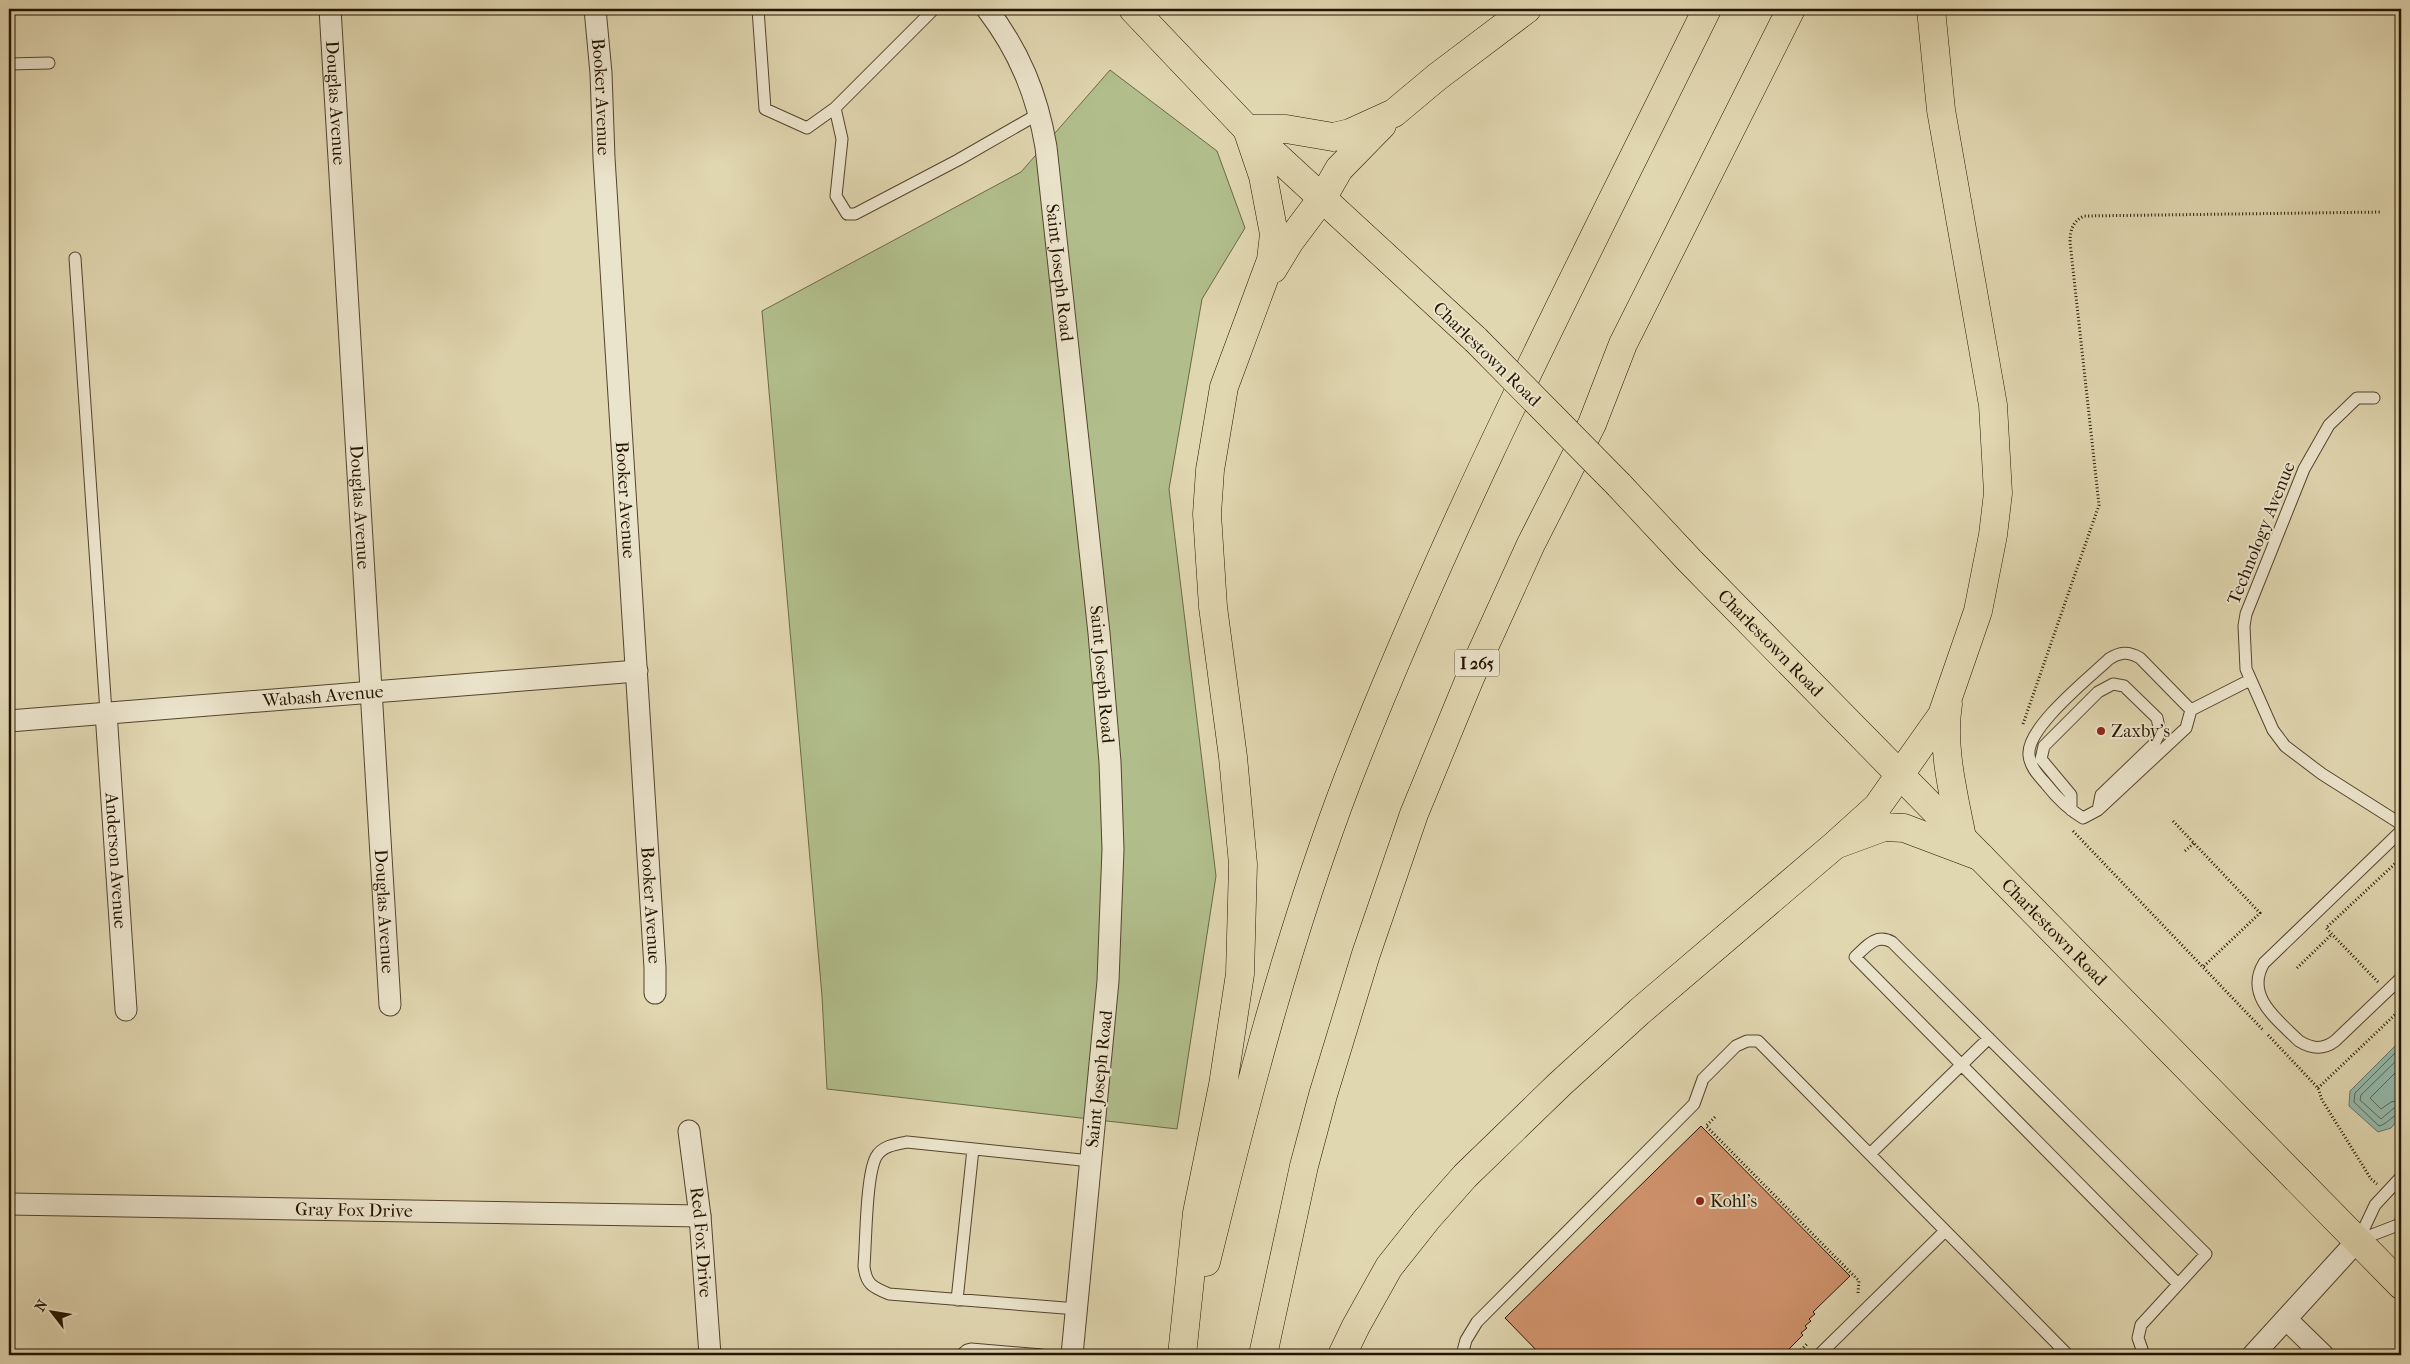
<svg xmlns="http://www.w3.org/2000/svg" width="2410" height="1364" font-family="'IM FELL French Canon',serif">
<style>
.green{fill:#b1be8c;stroke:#6b6946}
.water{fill:#94b9ab;stroke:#687767}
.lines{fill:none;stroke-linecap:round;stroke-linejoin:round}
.shore{stroke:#5c6656;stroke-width:1}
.building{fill:#d1946e;stroke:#251400}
.lane-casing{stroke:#54442c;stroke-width:13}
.street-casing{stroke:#54442c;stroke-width:23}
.primary-casing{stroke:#251400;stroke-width:29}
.highway-casing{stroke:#251400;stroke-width:29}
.path{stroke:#251400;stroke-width:3;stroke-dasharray:1 2.5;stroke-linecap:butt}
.lane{stroke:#ebe4cc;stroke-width:11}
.street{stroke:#ebe4cc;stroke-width:21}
.primary{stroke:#e0d6b0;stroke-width:28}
.highway{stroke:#e0d6b0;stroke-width:28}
.primary-bridge-casing{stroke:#251400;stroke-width:29;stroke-linecap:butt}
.primary-bridge{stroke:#e0d6b0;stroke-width:28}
.poi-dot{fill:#8f2418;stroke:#ebe4cc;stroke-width:2}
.labels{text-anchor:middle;stroke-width:4;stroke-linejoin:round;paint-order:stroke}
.shield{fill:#ebe4cc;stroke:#60523d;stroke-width:1}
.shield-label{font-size:16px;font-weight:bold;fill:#251400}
.street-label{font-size:18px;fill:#251400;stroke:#ebe4cc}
.poi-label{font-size:18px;fill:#251400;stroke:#ebe4cc;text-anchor:start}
</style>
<rect width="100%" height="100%" fill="#e0d6b0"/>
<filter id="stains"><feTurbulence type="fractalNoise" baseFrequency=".004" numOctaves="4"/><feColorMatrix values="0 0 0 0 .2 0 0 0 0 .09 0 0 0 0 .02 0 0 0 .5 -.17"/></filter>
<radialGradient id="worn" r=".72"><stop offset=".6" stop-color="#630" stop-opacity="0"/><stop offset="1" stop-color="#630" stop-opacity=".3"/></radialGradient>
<path class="green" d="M1110,70L1217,151L1245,228L1202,299L1169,489L1216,876L1177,1129L827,1089L822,996L762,311L1021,172Z"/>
<path class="water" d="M2401,1040V1116L2391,1128L2378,1132L2349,1106L2350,1091Z"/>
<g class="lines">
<path class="shore" d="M2401,1047L2355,1093L2354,1102L2379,1126C2388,1124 2393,1114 2401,1113
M2401,1056L2361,1095L2360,1100L2381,1119L2394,1108L2401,1107
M2401,1067L2370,1098L2381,1109L2391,1102L2401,1100"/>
</g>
<path class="building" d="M1701,1126L1850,1276L1813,1312L1815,1314L1809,1319L1811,1321L1805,1326L1807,1328L1801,1333L1803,1335L1783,1355H1541L1505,1318Z"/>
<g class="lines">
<g class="lane-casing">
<path id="lane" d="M758,9L765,109L807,128L835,108L934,9
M9,64L49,63
M835,108L842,139L836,196L847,214H855L958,160L1040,113
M75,258L106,712
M2374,398H2357L2329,425L2304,469L2246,614L2244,626L2246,669L2273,730L2285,746L2322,774L2401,824
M2191,710L2140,658C2128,651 2120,652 2109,659C2089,678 2026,728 2029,755C2030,767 2039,776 2046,784C2057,798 2068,809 2083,818L2098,810L2186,728L2191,710L2250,680
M2071,810V795L2041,759L2044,746L2098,692L2113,684L2124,686L2157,718L2160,732L2154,744L2101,795L2098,810
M2401,831L2264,963C2244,996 2278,1020 2299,1041C2312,1049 2323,1050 2335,1041L2401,978
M1870,1154L1989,1038
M2359,1240L2398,1225L2401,1221
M2358,1241L2375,1205L2401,1177
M957,1300L973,1149
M1077,1309L889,1294C872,1287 866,1284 864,1266C866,1242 866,1176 876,1157C882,1146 896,1144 907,1142L1091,1161
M961,1355L967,1350L971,1349L1042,1355
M1462,1355L1466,1340L1477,1322L1694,1104L1703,1079L1736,1046L1747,1041H1758L2068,1355
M1819,1355L1945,1231
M2144,1355L2138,1338L2141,1325L2206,1254L1892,942C1876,933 1866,947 1855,957L2178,1284"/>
</g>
<g class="street-casing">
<g id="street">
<path id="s1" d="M330,9L390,1005"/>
<path id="s2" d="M595,9L601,73L604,158L655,968V993"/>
<path id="s3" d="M987,9C1019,51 1037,94 1046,147L1099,633L1110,762L1113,849L1108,981L1072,1355"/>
<path id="s4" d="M106,712L126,1010"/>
<path id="s5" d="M9,721L637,671"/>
<path id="s6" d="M689,1131L700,1216L710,1355"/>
<path id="s7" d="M9,1204L700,1216"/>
<path d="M2287,1320L2323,1355"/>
<path d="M2253,1355L2357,1241"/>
</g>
</g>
<g class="primary-casing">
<g id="primary">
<path d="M1133,9L1247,129L1476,340"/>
<path id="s8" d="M1619,485L1690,561L2401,1285"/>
</g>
</g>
<g class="highway-casing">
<path id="highway" d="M1273,269L1290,241L1323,197L1339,169L1382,125
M1948,704C1941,748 1954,795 1962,838
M1835,845L1877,807L1942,715L1978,611L1993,535L1998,493L1993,405L1941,110L1931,9
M1206,1262C1246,1099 1288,936 1348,779C1451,515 1582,263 1707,9
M1182,1355L1197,1213L1223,1085L1240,974L1243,864L1233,757L1213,607L1207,514L1210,470L1224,387L1271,260L1274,234L1263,176L1247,129H1286L1333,137L1350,133L1394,113L1437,77L1527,9
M1263,1355L1304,1166L1323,1095L1366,954L1414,814L1470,678L1531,544L1592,424L1623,344L1791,9
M1342,1355L1356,1326L1389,1267L1427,1219L1465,1176L1560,1084L1639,1012L1835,845L1884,827L1904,828L1981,857"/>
</g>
<path class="path" d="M2023,724L2099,505L2070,242C2070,230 2073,221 2084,216L2382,212
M2173,821L2260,913L2203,967
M2073,831L2264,1031
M2185,851L2194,843
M2297,968L2332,934
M2378,982L2326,928L2401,858
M2268,1035L2318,1088L2322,1100L2371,1179L2377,1184
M2318,1088L2401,1009
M1715,1117L1706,1126L1859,1281L1858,1293
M1796,1355L1807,1344"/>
<use href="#lane" class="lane"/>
<use href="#street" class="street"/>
<use href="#primary" class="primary"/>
<use href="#highway" class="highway"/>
<g class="primary-bridge-casing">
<path id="primary-bridge" d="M1476,340L1619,485"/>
</g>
<use href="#primary-bridge" class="primary-bridge"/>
</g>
<g class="poi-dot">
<circle cx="2101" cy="731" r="5"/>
<circle cx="1700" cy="1201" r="5"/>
</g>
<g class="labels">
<rect class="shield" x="1454.5" y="649.5" width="45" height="27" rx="4"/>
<g class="shield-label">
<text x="1477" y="669">I 265</text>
</g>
<g class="street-label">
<text dy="6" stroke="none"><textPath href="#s2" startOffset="88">Booker Avenue</textPath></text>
<text dy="6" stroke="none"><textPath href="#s1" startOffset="94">Douglas Avenue</textPath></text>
<text dy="6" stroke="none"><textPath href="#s3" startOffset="278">Saint Joseph Road</textPath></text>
<text transform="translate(1487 354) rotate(44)" y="6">Charlestown Road</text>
<text dy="6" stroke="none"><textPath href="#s2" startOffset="492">Booker Avenue</textPath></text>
<text dy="6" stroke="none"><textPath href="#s1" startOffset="499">Douglas Avenue</textPath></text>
<text transform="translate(2261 533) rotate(-68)" y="6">Technology Avenue</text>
<text dy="6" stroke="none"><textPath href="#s8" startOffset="219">Charlestown Road</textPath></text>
<text dy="6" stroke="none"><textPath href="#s3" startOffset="682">Saint Joseph Road</textPath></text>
<text dy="6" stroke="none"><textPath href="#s5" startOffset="315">Wabash Avenue</textPath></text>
<text dy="6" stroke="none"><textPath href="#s4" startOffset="149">Anderson Avenue</textPath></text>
<text dy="6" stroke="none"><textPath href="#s2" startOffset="898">Booker Avenue</textPath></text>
<text dy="6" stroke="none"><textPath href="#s1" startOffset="904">Douglas Avenue</textPath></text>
<text dy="6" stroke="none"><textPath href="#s8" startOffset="624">Charlestown Road</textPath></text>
<text transform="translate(1099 1079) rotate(-84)" y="6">Saint Joseph Road</text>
<text dy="6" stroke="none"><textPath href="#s7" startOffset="345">Gray Fox Drive</textPath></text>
<text dy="6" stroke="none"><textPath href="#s6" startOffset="112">Red Fox Drive</textPath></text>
</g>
<g class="poi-label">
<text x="2111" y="737">Zaxby's</text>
<text x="1710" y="1207">Kohl's</text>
</g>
</g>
<rect width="2410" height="1364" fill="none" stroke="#e0d6b0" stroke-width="30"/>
<rect x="10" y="10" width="2390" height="1344" fill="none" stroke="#251400" stroke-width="2.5"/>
<rect x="15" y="15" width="2380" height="1334" fill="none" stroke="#251400"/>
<g transform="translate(52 1312) rotate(301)" stroke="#ebe4cc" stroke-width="4" paint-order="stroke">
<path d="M0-4L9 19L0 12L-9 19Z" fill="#251400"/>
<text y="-8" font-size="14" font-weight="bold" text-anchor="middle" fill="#251400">N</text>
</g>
<rect width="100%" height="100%" filter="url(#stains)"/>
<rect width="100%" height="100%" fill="url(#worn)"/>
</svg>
